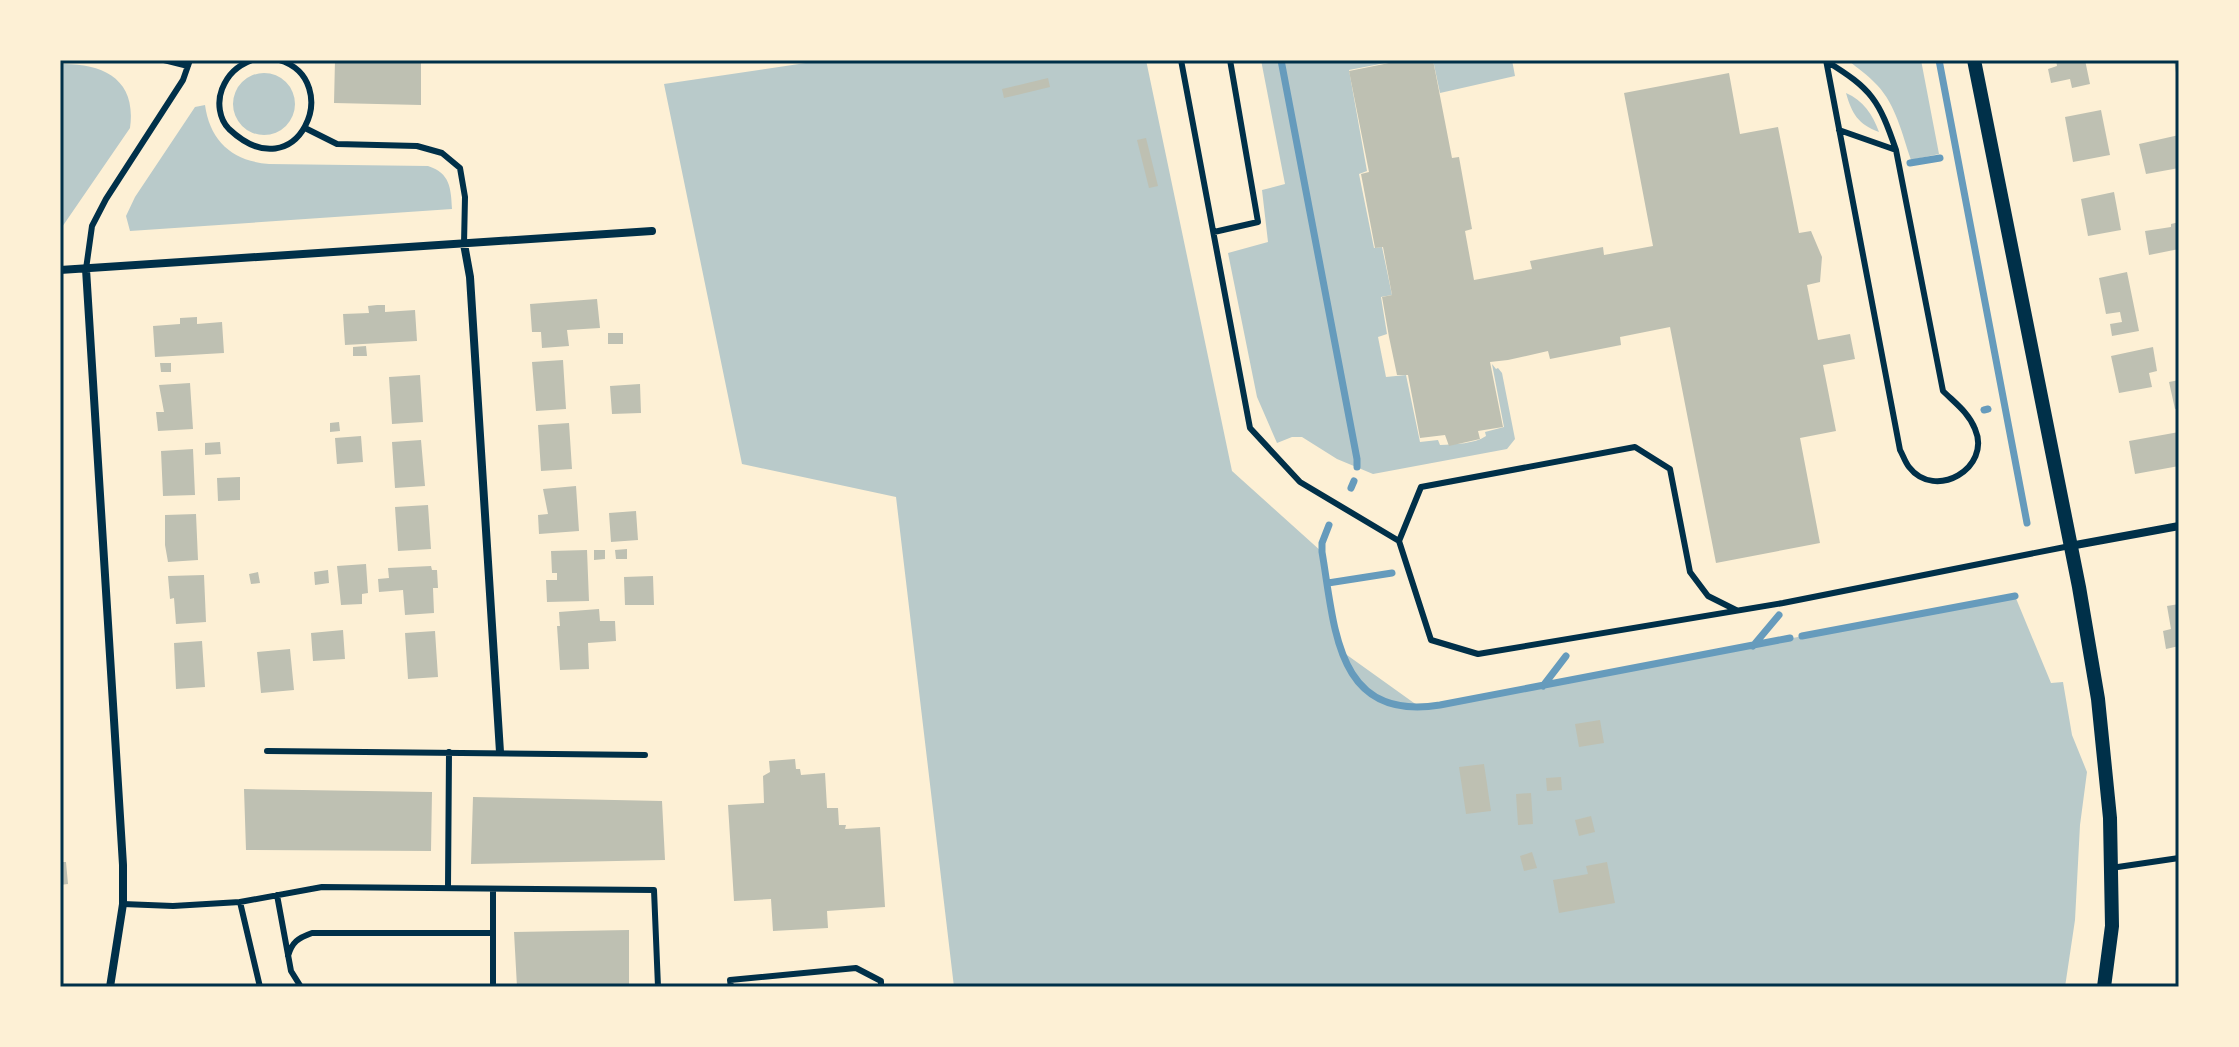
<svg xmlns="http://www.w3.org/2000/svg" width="2239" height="1047" font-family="Arial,sans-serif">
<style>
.green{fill:#b9caca}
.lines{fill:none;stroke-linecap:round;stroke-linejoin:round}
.stream{stroke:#669bbc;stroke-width:7}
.building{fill:#bec0b2}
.service{stroke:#003049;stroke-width:6}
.minor{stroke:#003049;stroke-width:8}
.tertiary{stroke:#003049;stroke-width:14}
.neatline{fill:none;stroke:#003049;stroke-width:3}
</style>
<rect width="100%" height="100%" fill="#fdf0d5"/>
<path class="green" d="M826,60H1146L1232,471L1322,552L1340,650L1421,708L2015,596L2051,683L2063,682L2072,735L2087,772L2080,825L2075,920L2065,987H954L896,497L742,464L664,84Z
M1261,60H1401L1349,70L1367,171L1359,174L1374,248L1382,247L1392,295L1381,297L1387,334L1378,337L1386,377L1406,375L1420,442L1438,440L1440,445C1456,444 1474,444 1486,436L1485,432L1504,427L1492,364L1496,369L1498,368L1502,373L1515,439L1507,449L1373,474L1337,459L1302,437H1292L1277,443L1257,397L1228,253L1268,242L1262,190L1285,184Z
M1433,60H1512L1515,76L1440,93Z
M1848,60H1921L1939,154L1911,160C1902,134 1896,105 1877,85C1868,75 1857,68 1848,60Z
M60,64C103,63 137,79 130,128L60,230Z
M233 104a31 31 0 1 1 62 0a31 31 0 1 1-62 0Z
M1846,93C1863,100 1873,115 1879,132C1858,124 1852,114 1846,93Z
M205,105C210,141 232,161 269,164L428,166C450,173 451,188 452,209L130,231L126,216L135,197L195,107Z"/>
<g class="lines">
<path class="stream" d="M1281,60L1357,459V467
M1939,60L2027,523
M1910,163L1940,158
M1984,410L1988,409
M1351,488L1354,481
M1329,525L1322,543V552C1335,627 1335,722 1440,705L1790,638
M1328,583L1392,573
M1802,636L2015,596
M1753,646L1779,615
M1543,686L1566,656"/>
</g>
<path class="building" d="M335,60H421V105L334,103Z
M1404,60H1433L1452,158L1459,157L1472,229L1465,231L1474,280L1532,269L1530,261L1603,247L1604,255L1653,246L1624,93L1729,73L1740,134L1778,127L1799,233L1811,231L1822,257L1820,282L1807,285L1818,340L1850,334L1855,359L1823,365L1836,431L1800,438L1820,543L1716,563L1670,327L1620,337L1621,345L1550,359L1548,351L1508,360L1490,362L1503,427L1478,431L1480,439L1449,446L1445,435L1420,438L1408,375H1397L1389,337L1382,297L1392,295L1383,247L1375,248L1361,174L1369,172L1349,71Z
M2056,60H2085L2090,84L2072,88L2070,79L2051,83L2048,69L2057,66Z
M2174,60H2179V79H2177Z
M1048,78L1050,87L1004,98L1002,89Z
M2101,110L2110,155L2073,162L2065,117Z
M2179,135V168L2146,174L2139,144Z
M1146,138L1158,186L1149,188L1137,140Z
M2114,192L2121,230L2088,236L2081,199Z
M2179,222V249L2149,255L2145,231L2171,227V224Z
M2127,272L2139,331L2112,336L2110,324L2122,322L2120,312L2106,314L2099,278Z
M597,299L600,328L567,330L569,346L542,348L541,332H532L530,304Z
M377,305H385V312L415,310L417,341L345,345L343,314L369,313L368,306Z
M197,317V324L222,322L224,353L155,357L153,326L180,324V318Z
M608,333H623V344H608Z
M366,346L367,356H353V347Z
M2153,347L2157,371L2149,373L2152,387L2119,393L2111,356Z
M563,360L566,409L536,411L532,362Z
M160,363H171V372H161Z
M420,375L423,422L392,424L389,377Z
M2179,380V408L2175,409L2169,382Z
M190,383L193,429L158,431L156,412H164L159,385Z
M640,384L641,413L612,414L610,386Z
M339,422L340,431L330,432V423Z
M569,423L572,469L541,471L538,425Z
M2179,432V466L2135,474L2129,441Z
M361,436L363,462L337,464L335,438Z
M421,440L425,486L395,488L392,442Z
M220,442L221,454L205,455V443Z
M193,449L195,495L163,496L161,451Z
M240,477V500L218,501L217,478Z
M576,486L579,531L539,534L538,515L548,514L543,489Z
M428,505L431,549L398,551L395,507Z
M636,511L638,540L611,542L609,513Z
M196,514L198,560L168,562L165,545V515Z
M627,549V559H616L615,550Z
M587,550L589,601L547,602L546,580H557V573H552L551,551Z
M594,550H605V559L594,560Z
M366,564L368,593L362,594V604L341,605L337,566Z
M431,566L432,570H437L438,588H433L434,613L405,615L403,590L379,592L378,579L389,578L388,568Z
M328,570L329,583L315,585L314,572Z
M258,572L260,583L251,584L249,574Z
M204,575L206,622L176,624L174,598L170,599L168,576Z
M653,576L654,605H625L624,577Z
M2179,604V646L2166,649L2163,631L2171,629L2167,606Z
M599,609L600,621H615L616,641L588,643L589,669L560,670L557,626H560L559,612Z
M343,630L345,659L313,661L311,633Z
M435,631L438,677L408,679L405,633Z
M202,641L205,687L176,689L174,643Z
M290,649L294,690L261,693L257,652Z
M1600,720L1604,743L1579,747L1575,724Z
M795,759L796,769H800L801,775L825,773L827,808H838L839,825H846L845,829L880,827L885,907L827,911L828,928L773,931L771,899L734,901L728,805L764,803L763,776L770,772L769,761Z
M1484,764L1491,811L1466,814L1459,767Z
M1561,777L1562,790L1547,791L1546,778Z
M244,789L432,792L431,851L246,850Z
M1531,793L1533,824L1518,825L1516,794Z
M473,797L662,801L665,860L471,864Z
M1591,816L1595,832L1579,836L1575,820Z
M1532,852L1537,868L1524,871L1520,856Z
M60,862H66L68,884L60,885Z
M1607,862L1615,903L1559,913L1553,880L1588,874L1586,866Z
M629,930V987H517L514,932Z"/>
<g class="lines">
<path class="service" d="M164,60L188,66
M252,60C237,66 228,74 222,89C217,102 219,119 229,129C298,194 346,80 279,60
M1181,60L1250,428L1300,482L1399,541L1431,640L1478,654L1783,603L2070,546
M1826,60L1900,450C1903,455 1905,462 1909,467C1935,501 1992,468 1975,429C1969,413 1955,403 1943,391L1896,150L1839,130
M1826,61C1872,89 1879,100 1896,150
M307,129L337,144L417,146L442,153L460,168L465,197L464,244
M1214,232L1258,222L1230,60
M86,269L92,226L106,199L183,80L190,60
M1399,541L1421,487L1635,447L1670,469L1690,572L1708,596L1736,610
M267,751L645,755
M2111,868L2179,858
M448,888L449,752
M277,895L291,971L301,987
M240,902L260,987
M123,904L173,906L240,902L322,887L654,890L658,987
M288,956C292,942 298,938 312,933H493
M493,987V889
M731,987L730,980L856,968L881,981V987"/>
<path class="minor" d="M464,244L470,277L500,752
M86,269L123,865V904L110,987
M60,270L652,231
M2070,546L2179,526"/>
<path class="tertiary" d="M1974,60L2079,587L2098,699L2110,818L2112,926L2104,987"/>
</g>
<rect width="2239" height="1047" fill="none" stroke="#fdf0d5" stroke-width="124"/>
<rect x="62" y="62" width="2115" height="923" class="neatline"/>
</svg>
